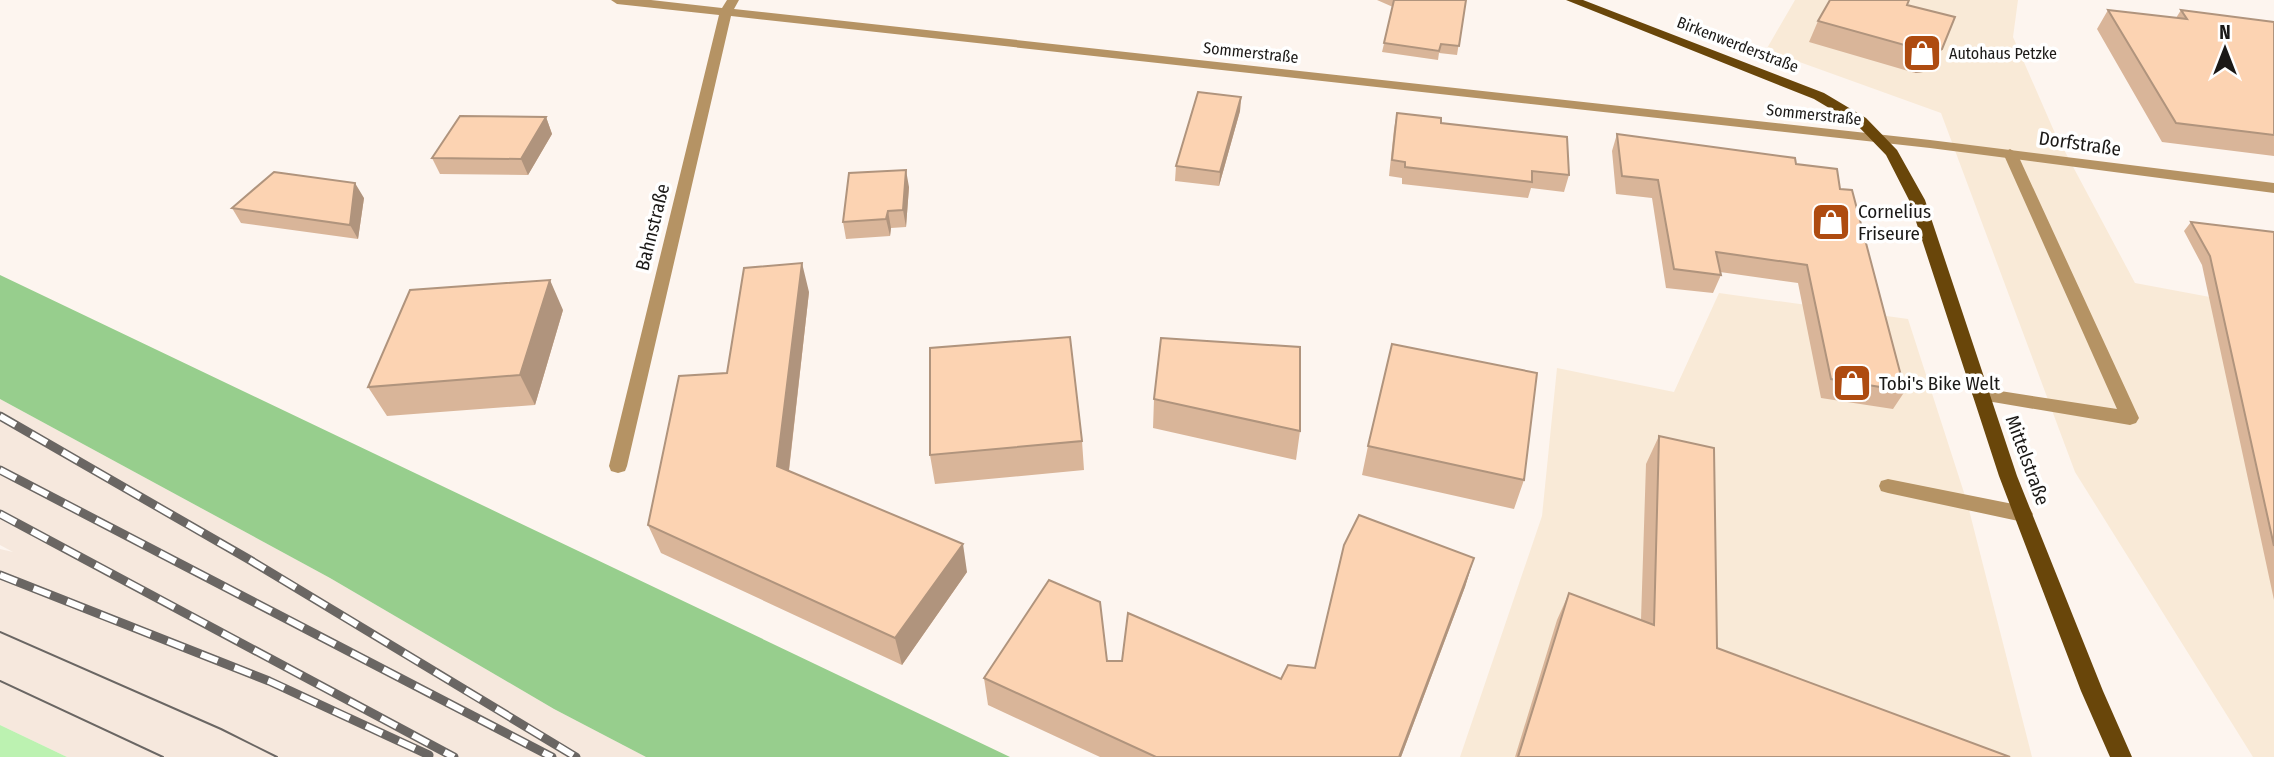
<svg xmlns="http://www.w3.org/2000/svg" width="2274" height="757" font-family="'Fira Sans Condensed',sans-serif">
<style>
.commercial{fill:#f9ead7}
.built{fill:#f6e8dd}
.green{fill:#bcf2b1}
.forest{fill:#97ce8d}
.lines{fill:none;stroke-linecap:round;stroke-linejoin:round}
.lane{fill:#b59364;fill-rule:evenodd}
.street{fill:#b59364;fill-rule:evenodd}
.primary{fill:#69460a;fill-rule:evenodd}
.tram{stroke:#6a6663;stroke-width:2}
.rail-casing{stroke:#6a6663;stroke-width:9}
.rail{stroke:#fff;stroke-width:6;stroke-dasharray:18;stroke-linecap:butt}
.wall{fill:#d9b599}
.shaded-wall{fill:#b0947d}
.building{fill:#fcd3b2;stroke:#b0947d;stroke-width:2}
.labels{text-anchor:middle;stroke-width:7;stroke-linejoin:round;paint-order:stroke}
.far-street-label{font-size:16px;fill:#1b1917;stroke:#fff}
.far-poi-label{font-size:16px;fill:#1b1917;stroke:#fff;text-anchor:start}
.street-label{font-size:19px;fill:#1b1917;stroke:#fff}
.poi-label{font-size:19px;fill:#1b1917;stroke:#fff;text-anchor:start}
</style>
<rect width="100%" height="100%" fill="#fdf5ef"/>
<path class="commercial" d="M1795,0H2018L2013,37L2054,131L2135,283L2274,309V757H2253L2075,472L1941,113L1766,50Z
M1719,293L1908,319L1967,502L2032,757H1460L1542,516L1557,368L1674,392Z"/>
<path class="built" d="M0,399L330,578L554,709L646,757H67L0,725V549L13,552L0,545Z"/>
<path class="green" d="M0,725L67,757H0Z"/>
<path class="forest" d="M0,275L1010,757H646L554,709L330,578L0,399Z"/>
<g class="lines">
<path class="lane" d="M2010,149L2017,153L2139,418L2136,423L2130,425L1981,400L1975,399L1972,394L1975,389L1981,388L2117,409L2003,153Z
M1888,479L2023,506L2030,509L2033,514L2030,519L2023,522L1888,493L1881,491L1879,486L1881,481Z"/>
<path class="street" d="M611,0H651L722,8L727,0H739L734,9L1930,140L2274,183V193L1930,148L731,16L627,466L625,471L618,473L611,471L609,466L719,15L617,4Z"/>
<path class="primary" d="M1566,0H1583L1824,93L1866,118L1897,150L1925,200L2017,476L2103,691L2132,757H2110L2081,691L1999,476L1909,200L1886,155L1856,124L1814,99Z"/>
<path class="tram" d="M0,632L221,729L277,757
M0,681L163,757"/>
<g class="rail-casing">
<path id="rail" d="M0,416L250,560L576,757
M0,470L552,757
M0,514L454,757
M0,575L269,681L429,755"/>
</g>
<use href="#rail" class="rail"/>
</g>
<path class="wall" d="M1377,0H1466L1457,55L1439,53L1438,60L1382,52L1393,7Z
M1907,5L1942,49L1931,71L1915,73L1809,42L1818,21Z
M2108,10L2176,18L2181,10L2274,22V156L2162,142L2097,29Z
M1241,97L1240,111L1219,186L1175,181L1176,166Z
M1397,113L1441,123L1569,175L1564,192L1531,188L1528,198L1402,184V178L1389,176L1394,129Z
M546,117L552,134L528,175L440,174L432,158Z
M1617,134L1796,164L1840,189L1905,391L1893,409L1821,398L1798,283L1720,272L1721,275L1713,293L1666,288L1652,198L1616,194L1612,151Z
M909,187L906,227L891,228L890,236L846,239L843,222Z
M364,198L358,239L241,223L232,208Z
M2191,222L2274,232V600L2202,265L2184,231Z
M809,292L789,471L967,572L902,665L661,553L648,525L727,373Z
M563,310L535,405L387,416L368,387Z
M1154,399L1300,431L1296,460L1153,428Z
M1659,436L1717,648L2010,757H1515L1557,620L1569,593L1641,620L1646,464Z
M1082,441L1084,470L935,484L930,455Z
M1368,446L1524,480L1514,509L1362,475Z
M1474,558L1465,587L1401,757H1100L988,705L984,678L1107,661L1281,679L1315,668Z"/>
<path class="shaded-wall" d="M1942,49L1931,71L1915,73L1926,51Z
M1241,97L1240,111L1219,186L1220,172Z
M546,117L552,134L528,175L521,159Z
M906,170L909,187L906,227L903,210Z
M355,183L364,198L358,239L350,225Z
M888,211L891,228L890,236L886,219Z
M802,263L809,292L786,495L777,466Z
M550,280L563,310L535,405L520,375Z
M963,544L967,572L902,665L895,638Z
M1474,558L1465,587L1401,757H1399Z"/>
<path class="building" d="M1394,0H1466L1459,46L1441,44L1439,51L1384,43Z
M1830,0H1909L1907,5L1955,17L1942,49L1926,51L1818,21Z
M2108,10L2187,19L2181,10L2274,22V135L2176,123Z
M1198,92L1241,97L1220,172L1176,166Z
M1397,113L1441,118V123L1567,137L1569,175L1532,171V182L1405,167V162L1392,160Z
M460,116L546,117L521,159L432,158Z
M1617,134L1795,158L1796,164L1837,169L1840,189L1852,190L1905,391L1831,379L1807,265L1716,252L1721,275L1674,269L1658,180L1622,176Z
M906,170L903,210L888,211L886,219L843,222L849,173Z
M274,172L355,183L350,225L232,208Z
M2191,222L2274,232V546L2210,256Z
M802,263L777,466L963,544L895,638L648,525L679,376L727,373L744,268Z
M550,280L520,375L368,387L410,290Z
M1070,337L1082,441L930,455V348Z
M1161,338L1300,347V431L1154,399Z
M1392,344L1537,373L1524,480L1368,446Z
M1659,436L1714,448L1717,648L2010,757H1518L1569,593L1654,625Z
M1359,515L1474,558L1399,757H1156L984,678L1049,580L1100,602L1107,661H1122L1128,613L1281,679L1288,665L1315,668L1344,545Z"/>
<defs>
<g id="shop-square" transform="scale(2.0125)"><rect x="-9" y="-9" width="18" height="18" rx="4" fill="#ae4b10" stroke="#fff"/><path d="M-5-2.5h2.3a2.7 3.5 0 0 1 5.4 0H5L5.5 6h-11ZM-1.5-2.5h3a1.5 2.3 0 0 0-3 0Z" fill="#fff"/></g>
</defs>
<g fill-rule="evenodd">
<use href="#shop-square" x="1922" y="53"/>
<use href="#shop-square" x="1831" y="222"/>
<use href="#shop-square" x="1852" y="383"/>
</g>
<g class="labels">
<g class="far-street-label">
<text transform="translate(1738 44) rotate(21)" y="6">Birkenwerderstraße</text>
<text transform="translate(1251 52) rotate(6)" y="6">Sommerstraße</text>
<text transform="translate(1814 114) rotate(6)" y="6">Sommerstraße</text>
</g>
<g class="far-poi-label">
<text x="1949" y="59">Autohaus Petzke</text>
</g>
<g class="street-label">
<text transform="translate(2080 143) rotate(8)" y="7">Dorfstraße</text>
<text transform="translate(652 227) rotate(-76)" y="7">Bahnstraße</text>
<text transform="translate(2028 460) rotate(70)" y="7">Mittelstraße</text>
</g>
<g class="poi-label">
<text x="1858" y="218">Cornelius<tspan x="1858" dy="22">Friseure</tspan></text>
<text x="1879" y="390">Tobi's Bike Welt</text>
</g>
</g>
<g transform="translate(2225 49)" stroke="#ffffff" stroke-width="5" paint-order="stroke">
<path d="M0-5L12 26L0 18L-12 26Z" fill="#1b1917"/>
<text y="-10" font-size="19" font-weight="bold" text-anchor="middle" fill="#1b1917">N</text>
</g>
</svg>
